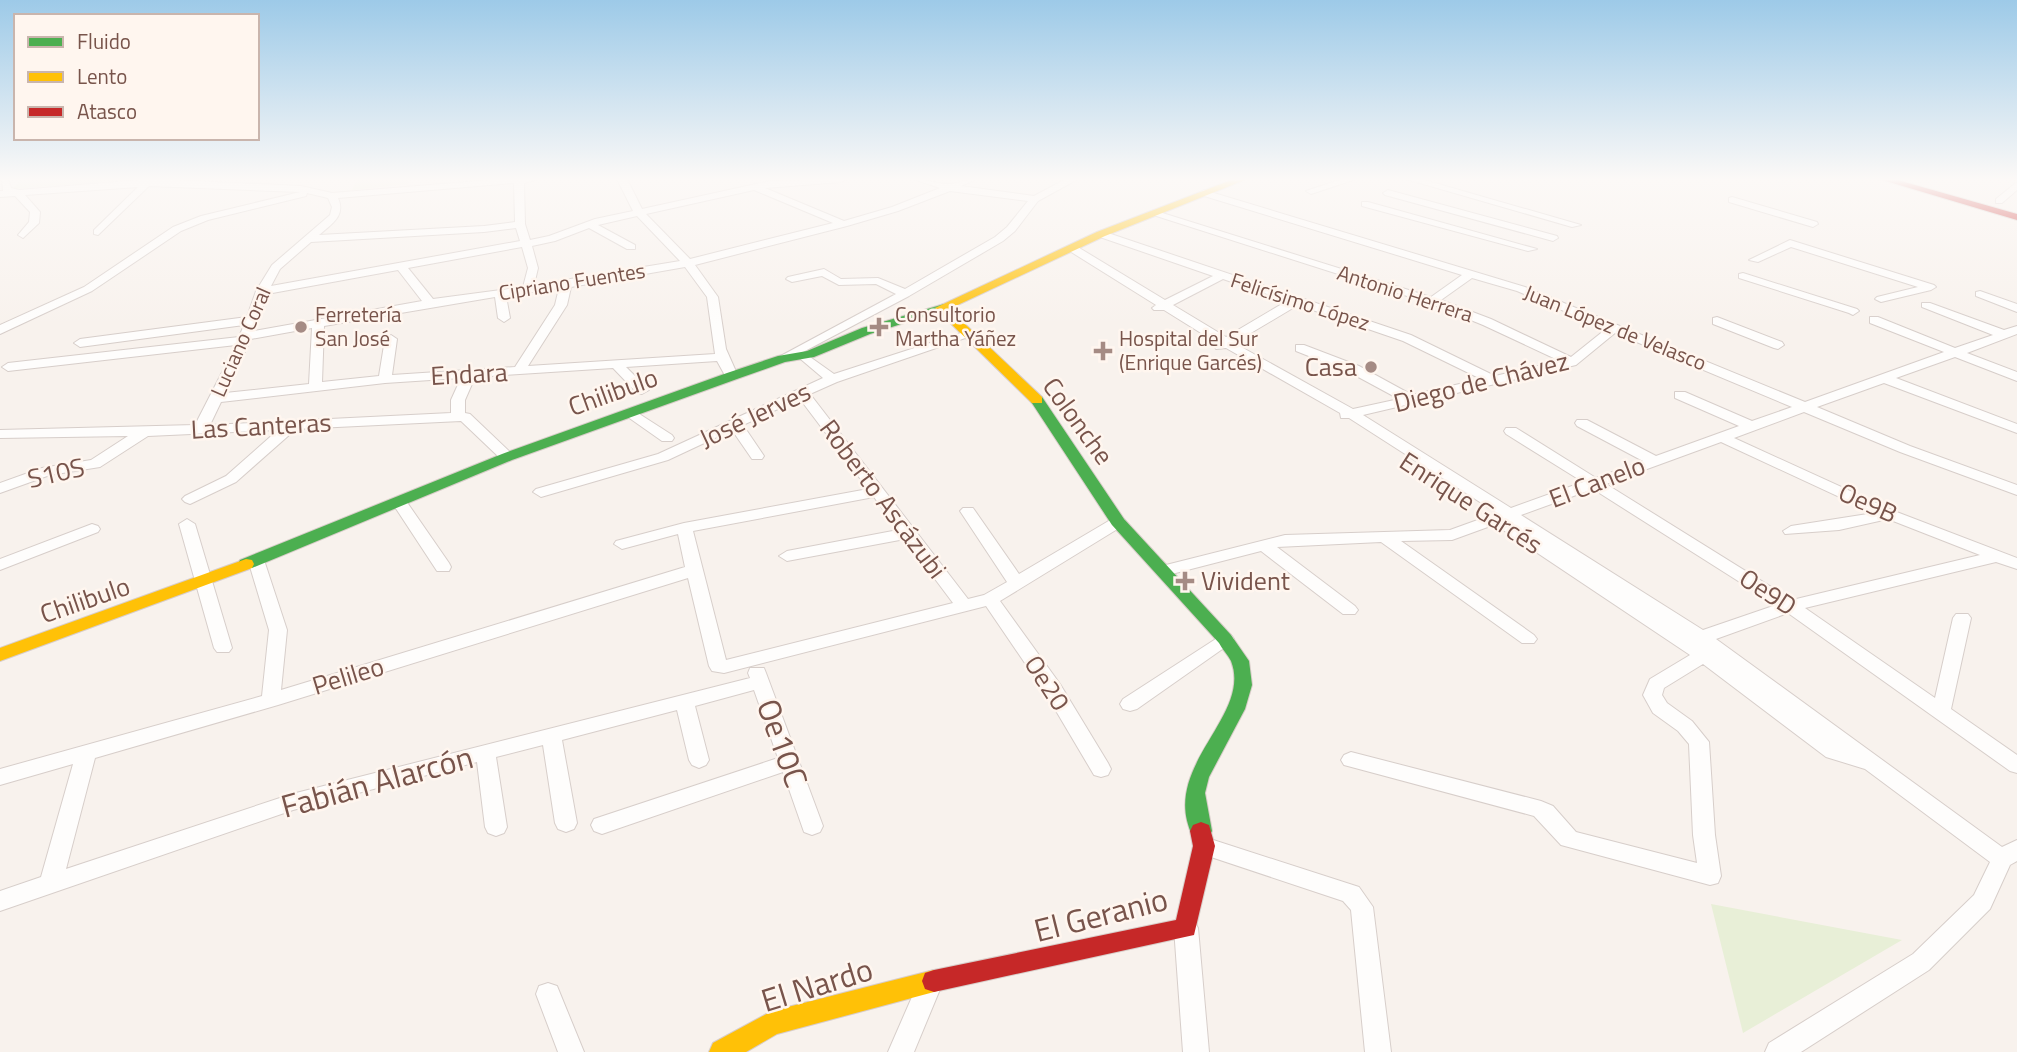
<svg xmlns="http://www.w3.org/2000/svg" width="2017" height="1052" font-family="'Titillium Web',sans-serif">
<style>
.green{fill:#e8efd7}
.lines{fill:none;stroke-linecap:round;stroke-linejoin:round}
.street-casing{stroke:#d7ceca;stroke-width:2}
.fast-casing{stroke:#d8cdc9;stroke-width:2}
.slow-casing{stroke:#d8cdc9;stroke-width:2}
.jam-casing{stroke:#d8cdc9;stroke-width:2}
.street{fill:#fefdfc;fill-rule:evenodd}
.fast{fill:#4caf50;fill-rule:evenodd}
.slow{fill:#ffc107;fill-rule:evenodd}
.jam{fill:#c62828;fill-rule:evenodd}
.poi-dot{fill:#a58b84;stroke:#fff6ef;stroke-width:2.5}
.labels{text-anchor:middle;stroke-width:5;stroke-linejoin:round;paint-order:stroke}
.far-street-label{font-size:21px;fill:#78544b;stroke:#fff6ef}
.far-poi-label{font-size:21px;fill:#78544b;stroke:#fff6ef;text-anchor:start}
.poi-label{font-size:26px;fill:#78544b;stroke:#fff6ef;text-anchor:end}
.street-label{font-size:26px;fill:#78544b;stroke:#fff6ef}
.near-street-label{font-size:32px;fill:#78544b;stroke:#fff6ef}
</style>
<rect width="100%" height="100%" fill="#f8f2ed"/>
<path class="green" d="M39,179H139L12,189L22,180Z
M357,179H409L408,184L352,190Z
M1711,904L1902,940L1743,1033Z"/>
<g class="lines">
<g class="street-casing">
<path id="street" d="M2,179H8L11,188L19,190L152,179L301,186L332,193L503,179H539L524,183L525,224L530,240L549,236L595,219L633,211L617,179H627L642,209L770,181L846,179L841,182L765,188L844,221L892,207L940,188L913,179C925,179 937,184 948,184C957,184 966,179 977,179L961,186L1034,196L1066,179H1078L1038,201L1015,231L1003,241L909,296L803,352L834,374L964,332H972L974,335L837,382L810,394L968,599L984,595L1007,582L960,511L963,508H973L1019,574L1112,519H1124L1126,522L1124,525L1000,601L1060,684L1108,763L1111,769L1108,775L1101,777L1094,775L1046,694L986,606L724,673L712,671L709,666L688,578L278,705L95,758L66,869L292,794L750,678L748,673L750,668H764L766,673L823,826L820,832L812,835L804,832L783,772L602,834L594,831L591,825L594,819L778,758L754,690L695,706L709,760L706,765L699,768L692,765L689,760L677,710L562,740L577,823L574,829L566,832L558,829L555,823L543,745L496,757L507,827L504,833L496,836L488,833L485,827L477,762L293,810L0,911V891L41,877L73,764L0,785V769L262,696L269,630L248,560L250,556H262L264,560L287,630L281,690L685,567L678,534L622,549L614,544L616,541L684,523L868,489L800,399L743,425L764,456L762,459H752L732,430L668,460L541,497L533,492L536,489L658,454L823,378L797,356L783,362L777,358L896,294L876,284L839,285L822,276L792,282L786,279L788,277L824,269L841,279L878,278L905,289L995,237L1007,227L1028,201L950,191L898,211L847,226L695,265L718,297L726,349L738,376L737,379H727L717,361L626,367L649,390L642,394L637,393L613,368L475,377L465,400V413L470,414L512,454L514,457L512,460H502L461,421L296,429L236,482L190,504L185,502L182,499L185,496L226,476L278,430L148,436L100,467L50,475L0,493V483L42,468L91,460L128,436L0,438V430L195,425L236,345L8,371L2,367L8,363L239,337L244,325L80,347L74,343L80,339L247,317L256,291L272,265L330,215L332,207L328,198L307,193L306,196L208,220L181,231L92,291L0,334V325L84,287L173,227L201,216L300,192L149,186L98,235L94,234V230L138,187L25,195L40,212L39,223L23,238L18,235L29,222L30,212L15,196L0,197V191H3ZM514,183L515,222L484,226L319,235C332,224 346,216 338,198ZM754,190L833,223L690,259L646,214ZM637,216L680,261L534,285L538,268L532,246L555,241L589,228L627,249H635V245L598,225ZM516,228L520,241L271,286L280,269L311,242L484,232ZM522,247L528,268L523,287L433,299L408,268ZM685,267L707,297L715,354L528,366L567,305L571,287ZM398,270L422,301L254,331L267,294ZM559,288L555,305L515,367L392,375L397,339L391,335L385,339L379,376L322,382L324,326L495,297L498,318L504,322L510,318L506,296ZM312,328L309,384L225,393L251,339ZM461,378L451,400V413L210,425L221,402L385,383ZM874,497L898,530L787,551L779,556L787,561L905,539L953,603L726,660L693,531Z
M1342,179H1356L1311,194L1306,191Z
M1406,179H1421L1581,225L1572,227Z
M2017,182V190L2002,203H1996V199Z
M1204,190L1525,287L1805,402L1944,352L1870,323V317H1878L1955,348L1993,335L1922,307V303H1930L2004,330L2017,326V334L1967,353L2017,372V381L1955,357L1896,378L2017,424V433L1884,383L1817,407L1910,446L2017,485V495L1900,452L1804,412L1734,438L1894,511L2017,558V569L1996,562L1805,608L1935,698L1953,618L1956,614H1968L1971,618L1951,709L2017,755V773L2010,771L1788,613L1716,639L2002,847L2017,840V861L2010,865L1990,909L1929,970L1801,1052H1765L1769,1043L1913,954L1974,895L1990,862L1865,769L1826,757L1703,664L1664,688L1662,695L1667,703L1692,721L1709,742L1715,835L1721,876L1718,883L1710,885L1561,845L1534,816L1344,765L1341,760L1344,755L1351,752L1541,801L1553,806L1576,832L1697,863L1693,835L1689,744L1678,731L1653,713L1643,695L1650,679L1690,655L1503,530L1501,527L1503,524L1511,523L1507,520L1452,540L1401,541L1534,635L1537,639L1534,643H1522L1381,542L1277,547L1355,606L1358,610L1355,614H1343L1261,551L1164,576L1158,575L1156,571L1158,567L1285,535L1450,530L1497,513L1349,418H1341L1340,413L1226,348L1216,349L1214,346L1217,343L1164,310H1154L1152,308L1156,305L1068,250V246H1076L1165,300L1213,276L1097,236V232H1105L1411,335L1495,376L1560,361L1483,325L1429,303L1147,213L1156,211L1431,297L1462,275L1201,195L1199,193ZM1472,278L1517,291L1606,329L1571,357L1491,319L1441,300ZM1223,279L1287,301L1226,337L1173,305ZM1298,305L1403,341L1481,379L1412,395L1359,366L1304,345H1296V351L1349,372L1399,399L1353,409L1234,343ZM1615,333L1792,407L1752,421L1685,392H1675V398L1739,426L1656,456L1587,420H1577L1575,423L1577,426L1643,461L1596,478L1516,428H1506L1504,431L1506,434L1583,482L1511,508L1363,415L1576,365ZM1721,442L1874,513L1791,526L1783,531L1785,534L1839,530L1888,519L1980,555L1792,600L1606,484ZM1593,489L1776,605L1703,630L1521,515Z
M1388,190L1557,236L1558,238L1553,241L1385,195L1383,193Z
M1732,197L1817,222L1818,224L1813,227L1729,202V198Z
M1362,202H1368L1537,249L1528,251L1362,206Z
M1790,240L1934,285L1936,287L1931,290L1881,302L1875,299L1877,297L1918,287L1791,247L1758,262L1749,260Z
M1743,273L1857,309L1859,311L1853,315L1849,313L1739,278V274Z
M1980,291L2017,304V312L1976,296V292Z
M1717,317L1782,342L1784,345L1778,349L1774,348L1713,324V318Z
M630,408L672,435L674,438L672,441H662L625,415L623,412Z
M399,496L404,498L449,563L451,567L449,571H437L391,501Z
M187,519L195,524L232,648L229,652H217L214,648L179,524Z
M92,524L98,526L100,529L98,532L0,570V559Z
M1225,633L1231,635L1234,639L1231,643L1137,709L1130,711L1123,709L1120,704L1123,699Z
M1204,837L1359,887L1373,907L1391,1052H1365L1351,910L1343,901L1196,852L1193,846L1196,840Z
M1186,918L1194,921L1198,928L1209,1052H1183L1174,928L1178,921Z
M931,971L940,974L943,982L914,1052H888L922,974Z
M548,983L557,986L584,1052H558L536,994L539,986Z"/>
</g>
<g class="fast-casing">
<path id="fast" d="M944,304L948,305V309L870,334L814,357L785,362L737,379L512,460L252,568H240L238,564L240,560L502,454L727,373L778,356L807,351L862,328Z
M1037,396L1042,397L1124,519L1231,635L1249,661L1252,685L1245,709L1209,777L1205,793L1212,831L1209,837L1201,840L1193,837C1158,767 1253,717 1231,661C1228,655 1222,649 1219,643L1112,525L1030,400Z"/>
</g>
<g class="slow-casing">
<path id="slow" d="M1234,179H1247L1105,236L949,309L1042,397V403H1032L935,308L1097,232Z
M246,559L252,560L254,564L252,568L0,661V648Z
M934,970L943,973L946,981L943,989L934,992L777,1034L746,1052H709L713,1043L772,1011Z"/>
</g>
<g class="jam-casing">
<path id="jam" d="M1879,179H1894L2017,214V220Z
M1201,822L1209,825L1215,846L1194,935L934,992L925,989L922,981L925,973L934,970L1176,920L1193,846L1190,831L1193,825Z"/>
</g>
<use href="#street" class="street"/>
<use href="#fast" class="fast"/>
<use href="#slow" class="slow"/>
<use href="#jam" class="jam"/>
</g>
<linearGradient id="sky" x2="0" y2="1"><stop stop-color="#9dcae8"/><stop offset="0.55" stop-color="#fcf9f7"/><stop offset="1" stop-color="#fcf9f7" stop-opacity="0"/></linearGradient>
<rect width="2017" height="326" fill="url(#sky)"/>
<g class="poi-dot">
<circle cx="301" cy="327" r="7"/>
<path d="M875.5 316.5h7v7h7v7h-7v7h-7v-7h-7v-7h7z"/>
<path d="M1099.5 340.5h7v7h7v7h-7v7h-7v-7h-7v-7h7z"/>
<circle cx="1371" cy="367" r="7"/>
<path d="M1181.5 570.5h7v7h7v7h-7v7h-7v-7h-7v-7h7z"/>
</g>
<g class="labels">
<g class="far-street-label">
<text transform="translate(572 282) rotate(-9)" y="7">Cipriano Fuentes</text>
<text transform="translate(1405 294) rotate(18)" y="7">Antonio Herrera</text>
<text transform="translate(1300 302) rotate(18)" y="7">Felicísimo López</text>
<text transform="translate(1615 328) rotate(22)" y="7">Juan López de Velasco</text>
<text transform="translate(241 342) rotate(-66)" y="7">Luciano Coral</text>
</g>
<g class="far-poi-label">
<text x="315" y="322">Ferretería<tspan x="315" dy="24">San José</tspan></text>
<text x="895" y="322">Consultorio<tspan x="895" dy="24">Martha Yáñez</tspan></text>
<text x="1119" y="346">Hospital del Sur<tspan x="1119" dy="24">(Enrique Garcés)</tspan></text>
</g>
<g class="poi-label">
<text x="1357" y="376">Casa</text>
<text x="1201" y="590" text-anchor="start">Vivident</text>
</g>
<g class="street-label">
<text transform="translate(469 374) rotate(-3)" y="9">Endara</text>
<text transform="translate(1481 382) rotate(-14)" y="9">Diego de Chávez</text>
<text transform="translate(613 392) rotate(-20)" y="9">Chilibulo</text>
<text transform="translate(755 415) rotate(-25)" y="9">José Jerves</text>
<text transform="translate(1078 421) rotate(54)" y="9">Colonche</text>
<text transform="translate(261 426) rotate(-3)" y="9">Las Canteras</text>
<text transform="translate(56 473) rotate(-13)" y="9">S10S</text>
<text transform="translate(1597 482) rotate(-21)" y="9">El Canelo</text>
<text transform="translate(883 499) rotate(53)" y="9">Roberto Ascázubi</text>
<text transform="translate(1471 503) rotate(33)" y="9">Enrique Garcés</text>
<text transform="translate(1868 503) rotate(24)" y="9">Oe9B</text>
<text transform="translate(1768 592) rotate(33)" y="9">Oe9D</text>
<text transform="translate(85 600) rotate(-19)" y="9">Chilibulo</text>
<text transform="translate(348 676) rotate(-17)" y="9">Pelileo</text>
<text transform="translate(1047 683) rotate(57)" y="9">Oe20</text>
</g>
<g class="near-street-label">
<text transform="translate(782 743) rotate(70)" y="11">Oe10C</text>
<text transform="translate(377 782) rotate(-15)" y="11">Fabián Alarcón</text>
<text transform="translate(1101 915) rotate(-14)" y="11">El Geranio</text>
<text transform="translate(817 985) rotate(-17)" y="11">El Nardo</text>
</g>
</g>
<rect x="14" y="14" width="245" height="126" fill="#fff6ef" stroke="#c9b5ad" stroke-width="2"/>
<rect x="28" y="37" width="35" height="10" fill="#4caf50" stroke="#c9b5ad" stroke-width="2"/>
<text x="77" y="49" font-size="21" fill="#78544b">Fluido</text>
<rect x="28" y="72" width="35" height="10" fill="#ffc107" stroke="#c9b5ad" stroke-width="2"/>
<text x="77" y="84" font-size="21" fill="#78544b">Lento</text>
<rect x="28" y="107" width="35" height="10" fill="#c62828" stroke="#c9b5ad" stroke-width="2"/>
<text x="77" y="119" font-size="21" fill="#78544b">Atasco</text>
</svg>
